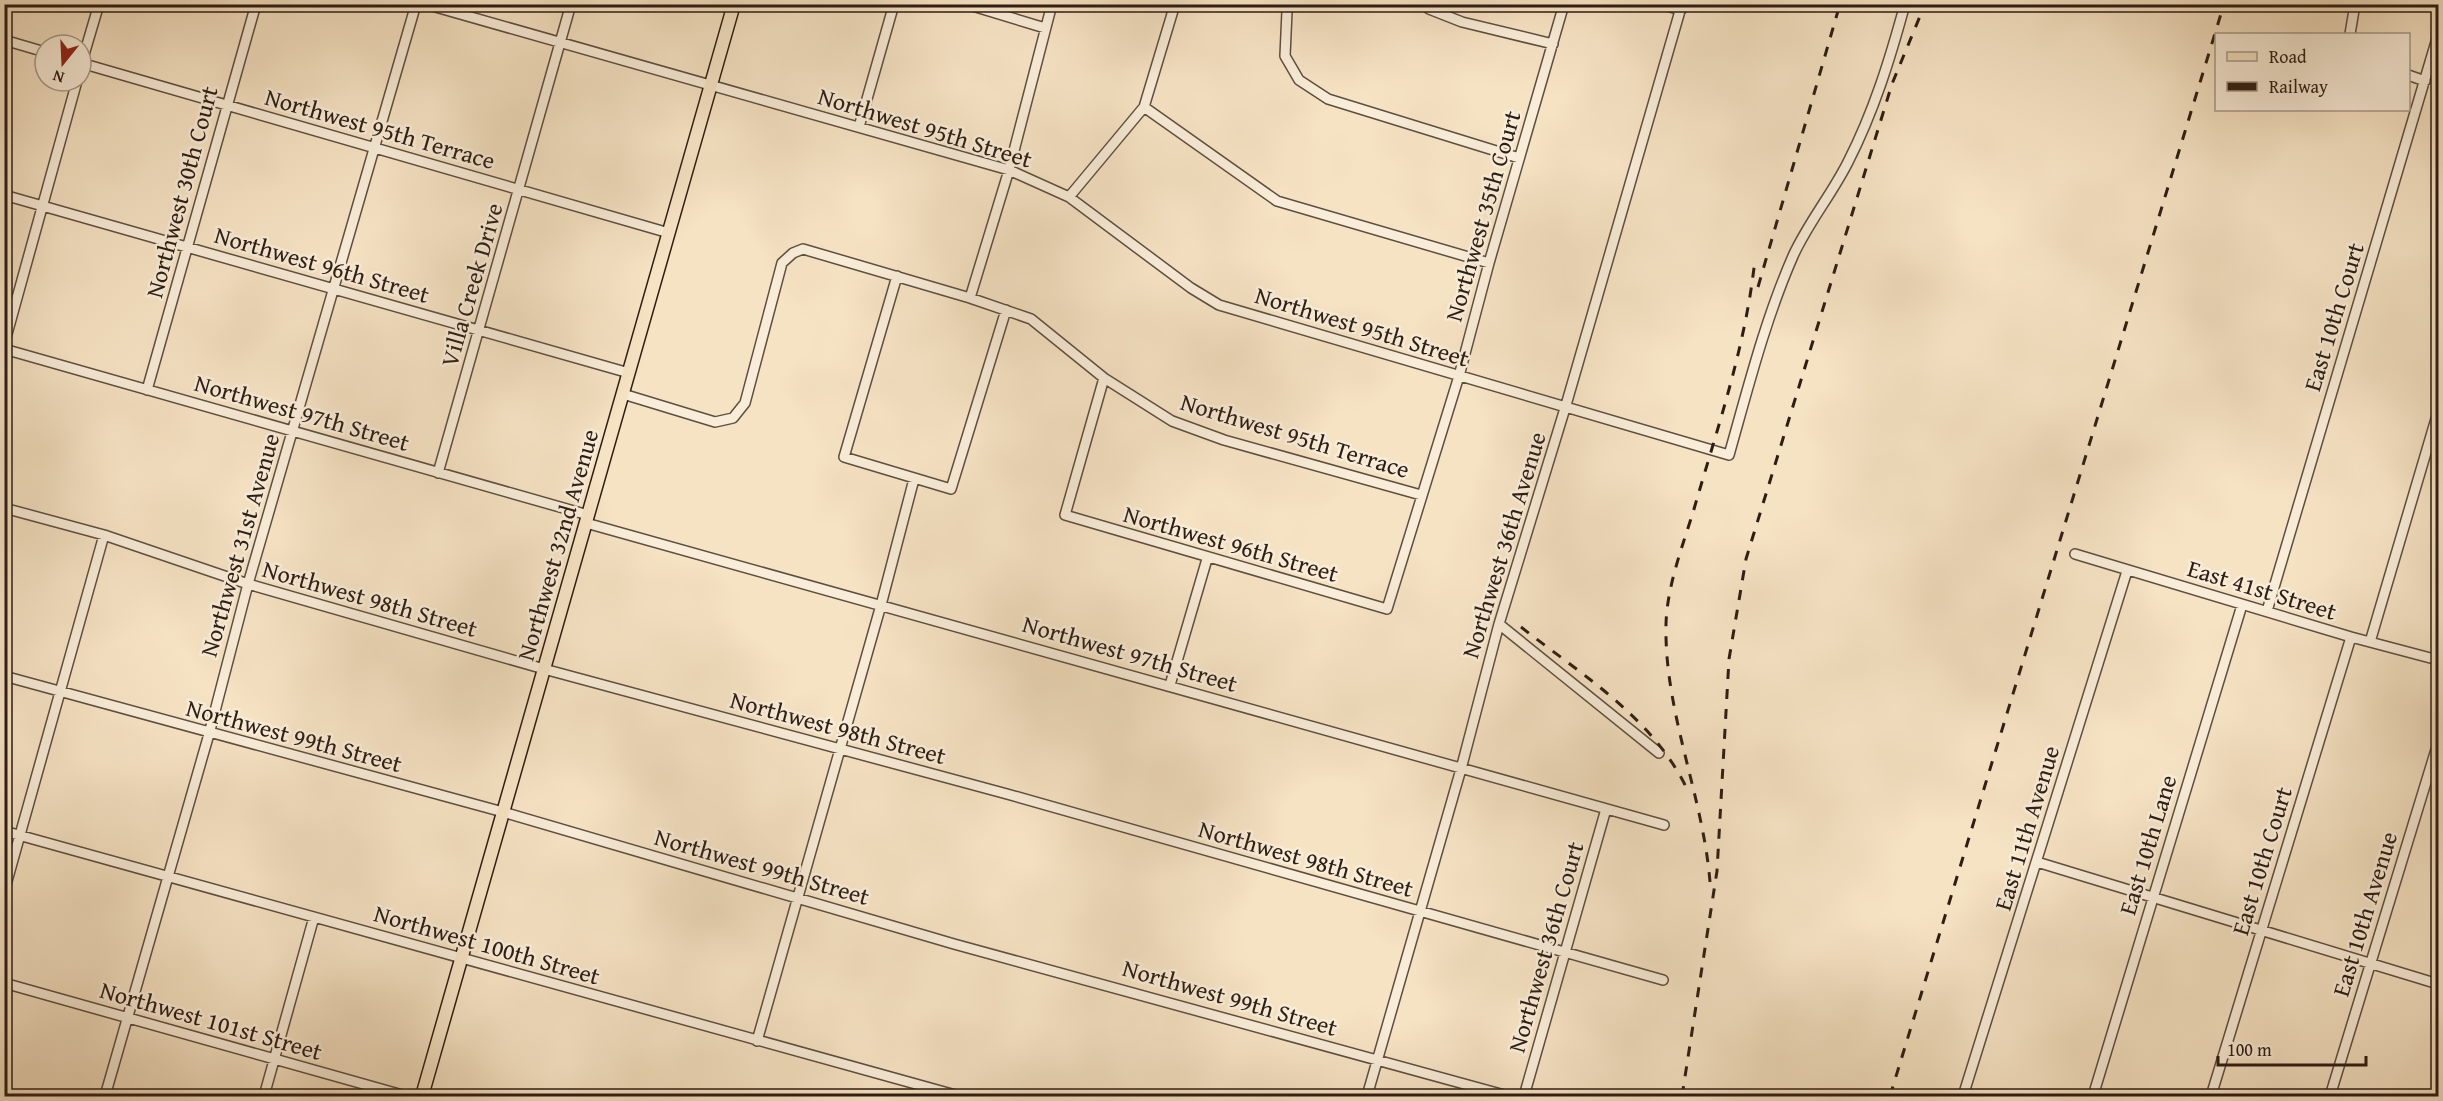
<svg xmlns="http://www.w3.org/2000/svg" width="2443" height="1101" font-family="'Gentium Book Plus',serif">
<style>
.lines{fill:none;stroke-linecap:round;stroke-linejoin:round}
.minor-casing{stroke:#5f4e40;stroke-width:12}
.major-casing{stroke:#2d1d14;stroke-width:15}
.minor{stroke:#f9edd9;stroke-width:9}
.major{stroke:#f6e3c4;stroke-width:12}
.rail{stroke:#2d1d14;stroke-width:3;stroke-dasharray:10 10;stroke-linecap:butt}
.labels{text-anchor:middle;stroke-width:5;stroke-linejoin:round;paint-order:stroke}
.street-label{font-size:24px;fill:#2d1d14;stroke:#f9edd9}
</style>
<rect width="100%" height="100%" fill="#f6e3c4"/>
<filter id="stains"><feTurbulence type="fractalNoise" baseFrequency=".00333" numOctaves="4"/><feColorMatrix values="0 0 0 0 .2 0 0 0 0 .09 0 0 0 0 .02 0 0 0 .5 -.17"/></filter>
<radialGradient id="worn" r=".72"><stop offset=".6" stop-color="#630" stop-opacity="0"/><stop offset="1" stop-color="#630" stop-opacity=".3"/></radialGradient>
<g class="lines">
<g class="minor-casing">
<path id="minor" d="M425,4L1009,170L1069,197L1191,288L1219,305L1729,455C1748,388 1765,320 1793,256C1808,223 1832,194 1848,162C1874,111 1890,59 1905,4
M966,4L1045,28
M1284,4L1287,11L1285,56L1299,80L1328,99L1519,158
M1425,4L1429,9L1462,22L1553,44
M1660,4L1681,10
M2350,34L2355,4
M4,40L45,52
M81,63L669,233
M81,65L99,4
M2408,75L2425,81
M1144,107L1277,201L1489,263
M859,127L894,4
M4,195L629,373
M1069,197L1144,107L1175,4
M897,276L844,457L951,489L1006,310
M970,298L1009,170L1052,4
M4,345L77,81
M4,349L588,515
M1104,378L1065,515L1387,609L1459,376L1489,263L1564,4
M147,390L256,4
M623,394L715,422L733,418L745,403L782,263L793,253L803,249L970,298L1031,319L1104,378L1172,421L1224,440L1421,495
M438,473L571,4
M4,508L104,535L248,584L544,669L1007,794L1663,980
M586,523L1664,825
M2075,554L2351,637L2438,660
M2267,611L2438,35
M1499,624L1659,753
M2370,642L2438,412
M4,676L503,812L954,944L1508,1096
M1170,685L1207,559
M4,831L959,1096
M2037,862L2438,984
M4,892L104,535
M4,983L406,1096
M757,1041L881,605L914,479
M105,1096L209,734L248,584L416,4
M264,1096L314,917
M1367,1096L1461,769L1499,624L1566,405L1682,4
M1524,1096L1606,809
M1963,1096L2127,571
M2093,1096L2242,605
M2211,1096L2351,637
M2330,1096L2438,743"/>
</g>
<g class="major-casing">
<path id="major" d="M422,1096L734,4"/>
</g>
<use href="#minor" class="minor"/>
<use href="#major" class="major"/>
<path class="rail" d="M1758,287L1840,4
M1521,627C1582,675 1654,718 1688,791
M1710,882C1703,795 1664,712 1666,624C1667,586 1683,545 1694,509C1718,426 1746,345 1755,259
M1682,1096L1717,871L1729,659L1746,559L1892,84L1925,4
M1890,1096L2224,4"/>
</g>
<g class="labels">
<g class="street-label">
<text transform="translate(925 128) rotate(17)" y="8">Northwest 95th Street</text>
<text transform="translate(380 129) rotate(16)" y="8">Northwest 95th Terrace</text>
<text transform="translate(182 192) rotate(-75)" y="8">Northwest 30th Court</text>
<text transform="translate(1483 216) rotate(-74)" y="8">Northwest 35th Court</text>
<text transform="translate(322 265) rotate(16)" y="8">Northwest 96th Street</text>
<text transform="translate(472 285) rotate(-74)" y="8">Villa Creek Drive</text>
<text transform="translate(2334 317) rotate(-73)" y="8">East 10th Court</text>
<text transform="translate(1362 327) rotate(17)" y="8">Northwest 95th Street</text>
<text transform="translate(302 413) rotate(16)" y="8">Northwest 97th Street</text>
<text transform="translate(1295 436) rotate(17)" y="8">Northwest 95th Terrace</text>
<text transform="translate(1231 544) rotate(16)" y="8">Northwest 96th Street</text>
<text transform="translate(240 545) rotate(-74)" y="8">Northwest 31st Avenue</text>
<text transform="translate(558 545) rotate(-74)" y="8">Northwest 32nd Avenue</text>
<text transform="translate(1504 545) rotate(-73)" y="8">Northwest 36th Avenue</text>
<text transform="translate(2262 590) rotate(17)" y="8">East 41st Street</text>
<text transform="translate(370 599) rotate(16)" y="8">Northwest 98th Street</text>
<text transform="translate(1130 654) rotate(16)" y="8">Northwest 97th Street</text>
<text transform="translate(838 728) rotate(15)" y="8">Northwest 98th Street</text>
<text transform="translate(294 736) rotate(15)" y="8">Northwest 99th Street</text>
<text transform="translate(2027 828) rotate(-73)" y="8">East 11th Avenue</text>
<text transform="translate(2148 845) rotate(-73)" y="8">East 10th Lane</text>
<text transform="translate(1306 859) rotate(16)" y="8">Northwest 98th Street</text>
<text transform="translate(2262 861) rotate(-73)" y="8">East 10th Court</text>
<text transform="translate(762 867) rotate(16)" y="8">Northwest 99th Street</text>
<text transform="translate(2365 914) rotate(-73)" y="8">East 10th Avenue</text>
<text transform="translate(487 945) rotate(16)" y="8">Northwest 100th Street</text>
<text transform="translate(1546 947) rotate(-74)" y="8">Northwest 36th Court</text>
<text transform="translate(1230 998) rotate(16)" y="8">Northwest 99th Street</text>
<text transform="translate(211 1021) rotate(16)" y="8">Northwest 101st Street</text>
</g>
</g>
<rect width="2443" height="1101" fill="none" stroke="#f6e3c4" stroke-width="24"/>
<rect x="6" y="6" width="2431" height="1089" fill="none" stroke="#2d1d14" stroke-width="3"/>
<rect x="12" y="12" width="2419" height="1077" fill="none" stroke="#2d1d14" stroke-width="1.5"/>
<rect x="2215" y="33" width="195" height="78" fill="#f9edd9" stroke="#a79a8a" stroke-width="1.5"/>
<rect x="2227" y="52" width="30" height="9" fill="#f6e3c4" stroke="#a79a8a" stroke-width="1.5"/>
<text x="2269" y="63" font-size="18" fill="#2d1d14">Road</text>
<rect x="2227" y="82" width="30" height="9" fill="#2d1d14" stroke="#a79a8a" stroke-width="1.5"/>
<text x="2269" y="93" font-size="18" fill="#2d1d14">Railway</text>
<g transform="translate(63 63) rotate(198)"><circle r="28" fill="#f9edd9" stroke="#a79a8a" stroke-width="1.5"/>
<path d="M0-4.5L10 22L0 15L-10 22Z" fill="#8f2418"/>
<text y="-9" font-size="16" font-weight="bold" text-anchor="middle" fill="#2d1d14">N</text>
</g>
<path d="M2218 1056v9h148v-9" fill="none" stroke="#2d1d14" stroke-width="3"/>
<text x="2227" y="1056" font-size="18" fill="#2d1d14" stroke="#f9edd9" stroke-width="4.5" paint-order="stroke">100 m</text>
<rect width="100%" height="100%" filter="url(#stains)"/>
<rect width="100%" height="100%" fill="url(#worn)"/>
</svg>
